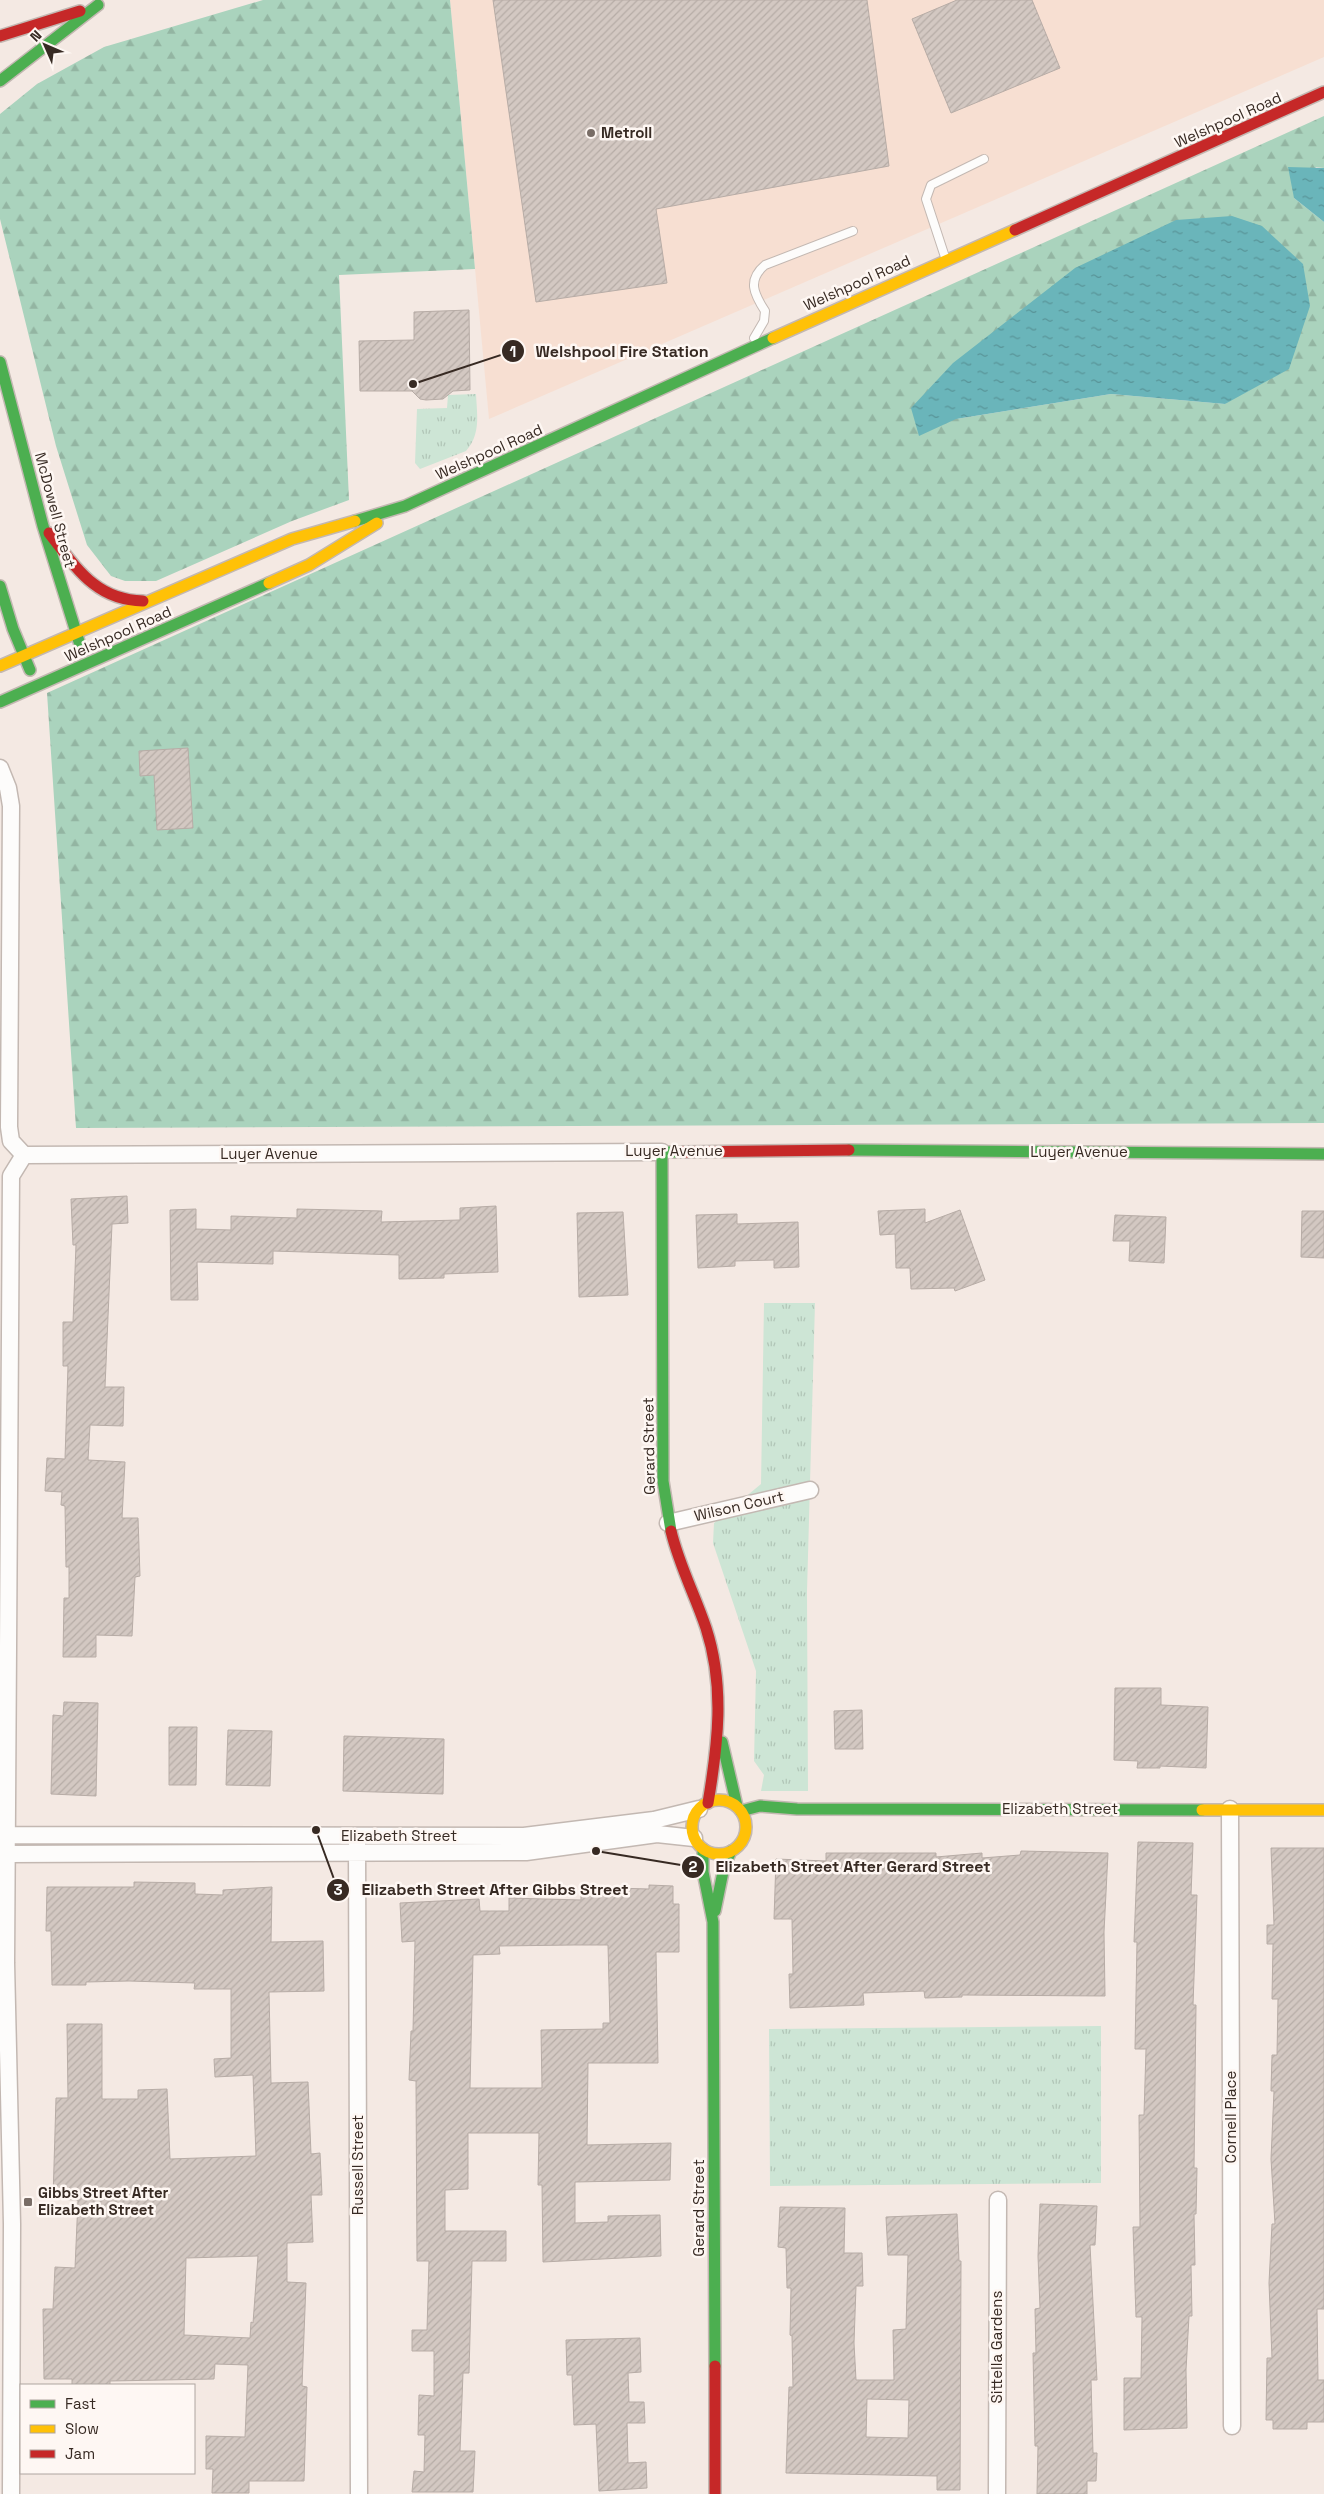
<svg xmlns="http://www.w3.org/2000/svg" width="1324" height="2494" font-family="'Space Grotesk',sans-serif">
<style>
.built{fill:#f7dfd2}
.grass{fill:url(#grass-tufts)}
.forest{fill:url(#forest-firs);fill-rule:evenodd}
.water{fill:url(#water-ripples)}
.building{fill:url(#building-hatch);stroke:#b7aca6;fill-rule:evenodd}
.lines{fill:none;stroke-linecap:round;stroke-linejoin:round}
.lane-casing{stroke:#c3b8b2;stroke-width:10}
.street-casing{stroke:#c3b8b2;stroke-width:19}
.fast-casing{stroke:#c3b8b2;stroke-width:14}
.slow-casing{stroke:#c3b8b2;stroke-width:14}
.jam-casing{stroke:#c3b8b2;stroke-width:14}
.lane{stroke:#fdfcfb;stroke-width:8}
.street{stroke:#fdfcfb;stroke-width:16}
.fast{stroke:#4caf50;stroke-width:11}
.slow{stroke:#ffc107;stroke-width:11}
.jam{stroke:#c62828;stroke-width:11}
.poi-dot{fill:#796d66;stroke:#fef7f3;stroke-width:2}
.labels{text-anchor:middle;stroke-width:5;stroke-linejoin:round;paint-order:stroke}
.street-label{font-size:15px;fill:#372a23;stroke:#fef7f3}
.poi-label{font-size:15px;font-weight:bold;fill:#372a23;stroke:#fef7f3;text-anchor:start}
.leader{fill:none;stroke:#372a23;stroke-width:2}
.callout-dot{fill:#372a23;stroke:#fef7f3;stroke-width:2}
.mark-label{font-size:15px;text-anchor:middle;font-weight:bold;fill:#fff}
.callout-label{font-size:16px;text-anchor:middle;font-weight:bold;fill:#372a23;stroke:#fef7f3;stroke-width:5;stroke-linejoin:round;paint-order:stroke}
</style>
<defs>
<pattern id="grass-tufts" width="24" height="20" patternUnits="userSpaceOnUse" patternTransform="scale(1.25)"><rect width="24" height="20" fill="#cde5d5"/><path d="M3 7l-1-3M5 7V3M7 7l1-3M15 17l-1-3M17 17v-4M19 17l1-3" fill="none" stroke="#b1c5b7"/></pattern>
<pattern id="forest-firs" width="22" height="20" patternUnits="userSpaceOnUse" patternTransform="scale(1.25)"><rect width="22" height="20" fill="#aad3bd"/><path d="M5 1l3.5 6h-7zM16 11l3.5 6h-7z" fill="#93b5a2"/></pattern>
<pattern id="water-ripples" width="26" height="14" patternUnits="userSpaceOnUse" patternTransform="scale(1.25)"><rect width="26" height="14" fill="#6ab5ba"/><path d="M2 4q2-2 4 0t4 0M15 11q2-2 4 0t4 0" fill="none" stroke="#589397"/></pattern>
<pattern id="building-hatch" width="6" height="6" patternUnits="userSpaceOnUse" patternTransform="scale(1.25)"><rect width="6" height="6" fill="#d3c8c2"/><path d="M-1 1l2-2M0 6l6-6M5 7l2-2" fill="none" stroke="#b6aca6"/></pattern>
</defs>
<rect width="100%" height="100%" fill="#f4e9e3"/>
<path class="built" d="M450,0H1324V57L489,419Z"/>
<path class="grass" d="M476,394C477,415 481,434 466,451L420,469L415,463L417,409L447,408L448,395Z
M764,1303H815L807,1592L808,1791H761L764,1775L754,1761L756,1671L713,1543L714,1523L761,1484Z
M1101,2026V2183L770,2186L769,2029Z"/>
<path class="forest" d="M263,0H450L475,269L339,275L349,500L292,521L156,581H125L111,576L87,545L56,446L0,219V114L37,84L104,47Z
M1324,116V168L1316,167L1294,198L1324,222V1123L76,1128L47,693ZM1310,306L1225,404L1111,394L956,419Z"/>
<path class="water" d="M1288,167L1324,168V222L1294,198Z
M1232,216L1262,226L1303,264L1310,306L1289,369L1225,404L1111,394L956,419L919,436L911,408L953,363L1075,268L1176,220Z"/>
<path class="building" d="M493,0H867L889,166L656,209L667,283L536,302Z
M957,0H1032L1060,68L951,113L912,19Z
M469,310L470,390L453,391L443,399L426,400L420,399L412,391H360L359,341L414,340V312Z
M188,748L193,828L157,830L154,775L140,776L139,751Z
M127,1196L128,1223L112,1224L105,1387H124L123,1426L90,1425L88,1460L125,1462L122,1518H138L140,1576L135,1577L132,1636L96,1635V1657H63L64,1598H69V1567H66L65,1506L61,1505L62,1492L45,1491L47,1458L65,1459L68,1366H63V1322H73L76,1245H73L71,1199Z
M496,1206L498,1272L444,1274V1278L399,1279V1255L273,1251V1264L197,1262L198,1300H171L170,1210L196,1209V1229L231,1230V1216L297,1218V1209L382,1211L381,1222L460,1220V1208Z
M925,1209V1223L960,1210L985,1280L955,1291L954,1288L911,1289L910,1268H896L895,1234L880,1235L878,1211Z
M1302,1211H1324V1258L1301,1257Z
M623,1212L628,1295L579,1297L577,1213Z
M737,1214V1224L798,1222L799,1267L774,1268V1260L735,1261V1266L698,1268L696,1215Z
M1115,1215L1166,1217L1164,1263L1129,1261L1130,1241H1113Z
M1115,1688H1161V1705L1208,1707L1206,1768L1160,1766V1768H1137L1138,1761L1114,1760Z
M64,1702L98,1703L96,1796L51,1794L53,1715L63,1716Z
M862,1710L863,1749H835L834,1711Z
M169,1727H197L196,1785H169Z
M228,1730L272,1731L270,1786L226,1785Z
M344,1736L444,1739L443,1794L343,1791Z
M1138,1842L1193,1843L1191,1895H1197L1193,2005H1196L1194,2168H1197L1196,2214H1194L1195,2265H1191L1192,2316H1189L1186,2370L1187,2428L1124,2430V2378H1141L1142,2317H1136L1133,2227H1140L1139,2115H1144L1146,2049H1135L1137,1942H1134Z
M1271,1848H1324V2309H1317L1318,2380H1324V2422H1307V2429H1273V2420H1266L1267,2358H1272L1269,2283L1272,2224H1275L1271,2159L1274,2091H1271L1272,2055H1277L1278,1999H1272L1273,1944H1267V1925H1274Z
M1021,1851L1108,1853L1104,1932L1105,1996L962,1995V1997L925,1998L924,1991L863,1993L864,2005L790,2008L789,1974H793L792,1919H774L776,1859L826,1861V1853H936V1857L982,1853V1858L1020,1855Z
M134,1882L195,1883V1894L223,1895V1890L272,1887L271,1942L323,1941L324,1991L269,1992L271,2083L308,2082L311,2154L320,2153L322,2195H311L313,2242L287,2243V2282L306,2283L302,2386L307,2387L304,2481H249V2493H212L213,2469H206V2436L245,2437L248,2365L215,2364L214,2379L110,2381V2385H72V2379H44L43,2309H53L55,2267L75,2268L78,2200L53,2199L56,2098H68L67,2024H102V2099H138V2090L167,2089L170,2159L256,2156L253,2075L215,2077L214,2059L231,2058V1989H194L195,1983L129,1981L86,1982V1985H52L51,1931H46L47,1887H134ZM258,2256L253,2323L251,2322L250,2338L184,2335L186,2258Z
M649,1885L673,1886V1904H679V1952H656L658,2063H588L587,2145L671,2143L670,2180L575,2182V2223L608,2222V2216L660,2215L661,2256L543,2262L542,2185H538L539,2133H468V2189L445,2190V2231H506V2261H472L469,2373H463L460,2451H475L473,2492H412L414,2471L424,2472L425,2435H418L419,2395L434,2396V2351H412V2330H427L429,2261H417L416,2081L409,2080L411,2031H413L415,1941L402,1942L400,1903L479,1899L480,1911H509V1898L581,1900V1887L649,1889ZM574,1945H608L610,2023H603V2029L541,2030L542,2088H470L473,1955L500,1954L499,1946Z
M1040,2204L1097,2206L1095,2245H1090L1097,2380H1091L1093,2453H1097L1096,2481H1087V2494H1037L1038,2446H1035L1033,2353H1036L1035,2309L1040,2308L1038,2256Z
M780,2207L845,2208L844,2253H862L863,2286H856L854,2343L856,2380H894L893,2330L906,2329L908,2255H888L886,2217L957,2214L959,2261H961L960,2490H937V2476L786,2473L789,2387H793L792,2336L790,2335L791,2288H787L786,2248L778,2247ZM867,2399L909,2400L908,2438L866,2437Z
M640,2338L641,2372L628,2373L629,2402H644L645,2423H627L628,2463L646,2462L647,2488L599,2491L596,2424L574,2425L572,2375H567L566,2340Z"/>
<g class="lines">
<g class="lane-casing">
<path id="lane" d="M945,257L926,199L931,185L984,159
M754,338L764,321L765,311C754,294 747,280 765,265L853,231"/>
</g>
<g class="street-casing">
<path id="street" d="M0,768L8,788L11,806L9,1127L11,1141L24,1155
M24,1155L662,1152
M668,1523L810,1490
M1230,1809L1232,2426
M8,1835L524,1836L654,1820L699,1809
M357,1843L359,2494
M7,1854L526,1852L657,1834L694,1838
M11,2494L12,2224L6,1963L11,1176L24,1155
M997,2494L998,2200"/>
</g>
<g class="fast-casing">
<path id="fast" d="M0,81L98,5
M0,362L43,526L81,648
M355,521L405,506L773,338
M0,586L13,629L30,670
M0,702L269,583
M849,1150L1324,1154
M671,1531L663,1481L662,1152H679
M722,1742L737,1806
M741,1811L760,1806L797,1809L1202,1810
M703,1849V1872L713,1922L715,2366
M715,1911L724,1867L731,1851"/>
</g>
<g class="slow-casing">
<path id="slow" d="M773,338L1015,230
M269,583L309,565L377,523
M0,666L292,539L355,521
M692 1827a27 27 0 1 1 54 0a27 27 0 1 1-54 0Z
M1202,1810H1324"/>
</g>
<g class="jam-casing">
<path id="jam" d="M0,36L80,11
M1015,230L1324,92
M49,533C76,567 95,600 143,601
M679,1152L849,1150
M671,1531C679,1565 695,1595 706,1628C725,1686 718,1744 708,1803
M715,2366V2494"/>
</g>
<use href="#lane" class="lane"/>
<use href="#street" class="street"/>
<use href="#fast" class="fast"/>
<use href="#slow" class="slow"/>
<use href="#jam" class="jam"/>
</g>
<g class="poi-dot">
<circle cx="591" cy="133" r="5"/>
<rect x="23" y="2197" width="10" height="10" rx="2.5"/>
</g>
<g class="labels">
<g class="street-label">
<text transform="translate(1228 120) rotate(-24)" y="5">Welshpool Road</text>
<text transform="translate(857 283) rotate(-24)" y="5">Welshpool Road</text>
<text transform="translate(489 452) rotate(-24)" y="5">Welshpool Road</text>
<text transform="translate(55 510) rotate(75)" y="5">McDowell Street</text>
<text transform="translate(118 634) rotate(-24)" y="5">Welshpool Road</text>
<text x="674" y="1156">Luyer Avenue</text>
<text x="1079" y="1157">Luyer Avenue</text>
<text x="269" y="1159">Luyer Avenue</text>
<text transform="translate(649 1446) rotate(-91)" y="5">Gerard Street</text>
<text transform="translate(739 1506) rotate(-13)" y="5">Wilson Court</text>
<text x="1060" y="1814">Elizabeth Street</text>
<text x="399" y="1841">Elizabeth Street</text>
<text transform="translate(1231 2117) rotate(-90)" y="5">Cornell Place</text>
<text transform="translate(358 2165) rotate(-90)" y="5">Russell Street</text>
<text transform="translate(699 2208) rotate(-90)" y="5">Gerard Street</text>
<text transform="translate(997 2347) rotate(-90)" y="5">Sittella Gardens</text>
</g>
<g class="poi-label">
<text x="601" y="138">Metroll</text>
<text x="38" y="2198">Gibbs Street After<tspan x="38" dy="17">Elizabeth Street</tspan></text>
</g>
</g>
<path class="leader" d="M413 384L513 351M596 1851L693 1867M316 1830L338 1890"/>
<g class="callout-dot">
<circle cx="413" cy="384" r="5"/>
<circle cx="596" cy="1851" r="5"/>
<circle cx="316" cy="1830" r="5"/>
<circle cx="513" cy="351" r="12"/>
<circle cx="693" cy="1867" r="12"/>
<circle cx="338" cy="1890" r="12"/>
</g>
<g class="mark-label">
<text x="513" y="357">1</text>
<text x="693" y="1872">2</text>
<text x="338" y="1895">3</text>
</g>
<g class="callout-label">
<text x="622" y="357">Welshpool Fire Station</text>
<text x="853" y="1872">Elizabeth Street After Gerard Street</text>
<text x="495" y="1895">Elizabeth Street After Gibbs Street</text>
</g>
<rect x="20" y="2384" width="175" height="90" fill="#fef7f3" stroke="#aea5a0"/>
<rect x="30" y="2400" width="25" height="8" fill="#4caf50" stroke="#aea5a0"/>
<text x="65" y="2409" font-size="15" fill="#372a23">Fast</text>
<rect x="30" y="2425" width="25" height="8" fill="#ffc107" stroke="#aea5a0"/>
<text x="65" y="2434" font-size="15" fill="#372a23">Slow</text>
<rect x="30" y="2450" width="25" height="8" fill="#c62828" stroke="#aea5a0"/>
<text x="65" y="2459" font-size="15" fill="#372a23">Jam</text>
<g transform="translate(45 45) rotate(315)" stroke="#fef7f3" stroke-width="4" paint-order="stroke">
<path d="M0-4L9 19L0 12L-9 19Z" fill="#372a23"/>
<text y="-8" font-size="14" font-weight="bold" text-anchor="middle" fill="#372a23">N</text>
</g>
</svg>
